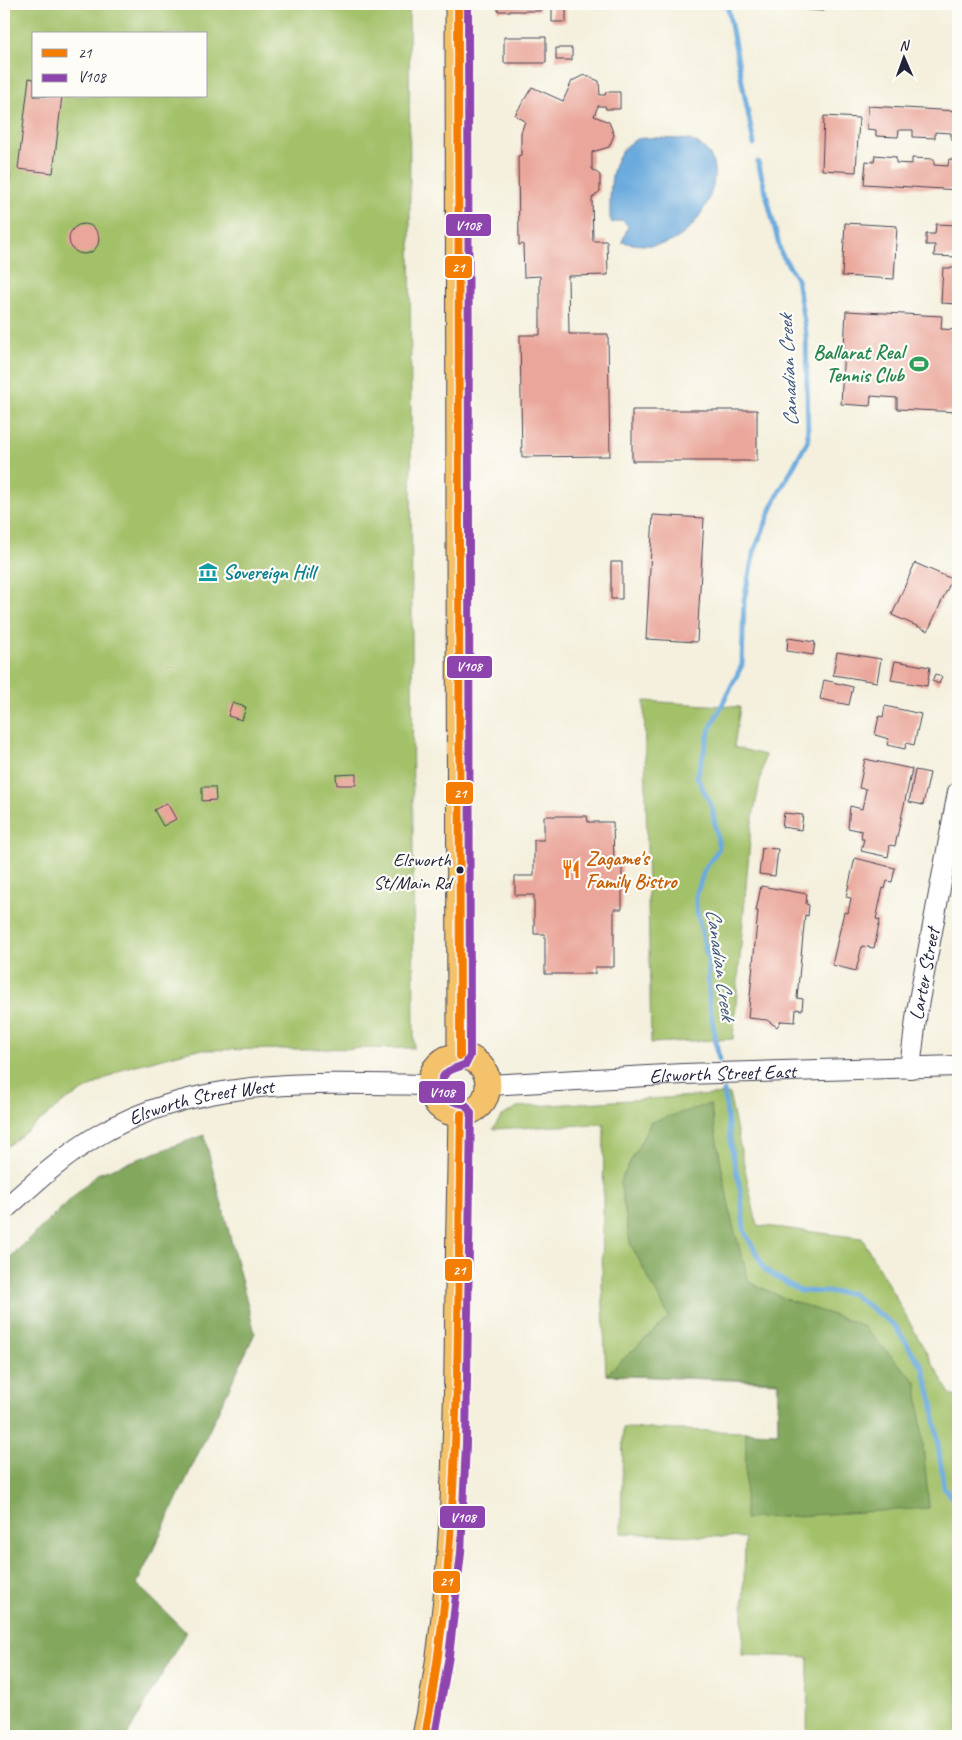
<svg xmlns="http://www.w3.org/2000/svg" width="962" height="1740" font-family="Caveat,sans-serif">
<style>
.green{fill:#a3c169;stroke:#627252;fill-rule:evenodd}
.forest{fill:#82a75d;stroke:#52644c}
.water{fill:#6aaadd;stroke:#46668c}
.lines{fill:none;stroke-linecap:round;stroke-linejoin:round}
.stream{stroke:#6aaadd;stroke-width:5}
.building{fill:#eaa69a}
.minor-casing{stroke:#424153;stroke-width:22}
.major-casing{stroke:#424153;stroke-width:27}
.minor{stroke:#fff;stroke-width:20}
.major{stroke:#f4c26a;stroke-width:25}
.bus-1-casing{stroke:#fdfcf7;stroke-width:11}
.bus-2-casing{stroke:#fdfcf7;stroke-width:11}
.bus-1{stroke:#f47d03;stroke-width:8}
.bus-2{stroke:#8e44ad;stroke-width:8}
.bus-dot{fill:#22223b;stroke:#fdfcf7;stroke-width:2}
.labels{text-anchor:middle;stroke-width:4.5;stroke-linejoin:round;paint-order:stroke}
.bus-label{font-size:19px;fill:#22223b;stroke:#fdfcf7;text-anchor:end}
.leisure-label{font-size:20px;font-weight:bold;fill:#27864d;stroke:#fdfcf7;text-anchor:end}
.culture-label{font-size:20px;font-weight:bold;fill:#0d838f;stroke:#fdfcf7;text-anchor:start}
.food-label{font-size:20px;font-weight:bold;fill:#c56008;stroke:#fdfcf7;text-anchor:start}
.street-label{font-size:20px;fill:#22223b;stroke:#fdfcf7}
.water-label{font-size:21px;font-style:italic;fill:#3f587c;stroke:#fdfcf7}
.line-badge{stroke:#fdfcf7;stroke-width:2}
.badge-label{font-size:14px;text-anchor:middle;font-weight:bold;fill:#fff}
</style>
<rect width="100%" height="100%" fill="#fdfcf7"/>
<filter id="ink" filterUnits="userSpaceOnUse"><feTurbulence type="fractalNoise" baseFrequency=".02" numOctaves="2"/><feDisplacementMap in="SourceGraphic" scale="10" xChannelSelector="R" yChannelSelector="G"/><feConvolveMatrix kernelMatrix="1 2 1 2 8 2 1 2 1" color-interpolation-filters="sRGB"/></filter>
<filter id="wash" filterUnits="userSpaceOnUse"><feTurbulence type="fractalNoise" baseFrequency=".0096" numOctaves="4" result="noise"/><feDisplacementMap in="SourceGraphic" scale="20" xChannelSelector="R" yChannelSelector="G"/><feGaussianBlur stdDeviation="1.12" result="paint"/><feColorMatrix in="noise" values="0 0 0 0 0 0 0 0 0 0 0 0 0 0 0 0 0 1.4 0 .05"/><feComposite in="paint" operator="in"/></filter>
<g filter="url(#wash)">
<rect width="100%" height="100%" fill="#f4f0dd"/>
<path class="green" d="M4,4H409L414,1048L193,1050L125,1068L65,1101L4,1149ZM34,34H206V96H34Z
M644,701L740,707L734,747L765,755L751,828L733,1039L651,1043Z
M729,1094L757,1225L862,1238L951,1396H958V1736H807L808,1657L742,1655L745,1538L621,1533L623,1428L778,1433V1382L606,1375L602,1285L604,1124L493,1129L501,1117L517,1107Z"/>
<path class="forest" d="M710,1104L732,1222L749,1282L786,1299L862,1325L917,1383L929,1508L745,1519L746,1432L778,1433V1381L606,1375L669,1317L630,1243L620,1182L651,1122Z
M204,1135L255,1333L137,1584L186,1632L127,1736H4V1263L97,1174Z"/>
<path class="water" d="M661,138C671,139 683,138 692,141C739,158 702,233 667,243C653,247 636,245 622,242L628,226L622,220L612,223L610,218C610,193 608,154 635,140C641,137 654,138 661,138Z"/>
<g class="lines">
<path class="stream" d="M727,4L754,144
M719,1060L709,1001L708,960L696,907V896L704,871L719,848L712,807L697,777L710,729L742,665L744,600L754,552L775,500L808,440L806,334L797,279L781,253L758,162
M724,1091L731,1146L741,1194L744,1230L765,1270L800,1291L851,1293L895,1326L923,1368L932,1401L944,1488L958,1506"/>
</g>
<g id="blocks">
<path class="building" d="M498,4H540V11H498Z
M552,4H566V22H552Z
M807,4H824V11L807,10Z
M504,37H546V63H504Z
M556,48H572V60H556Z
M4,53L7,54L5,71H4Z
M584,75L599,81L600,95H605L606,92H620V109H606L605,106H598L594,116L609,122L614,135L609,147L592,152V169L600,175V191L592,198L593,241H607L608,275L568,276L569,334H608L610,456L522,457L520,335H540V276L524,277L523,244L519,245L518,156L521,155V133L525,121L515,115L532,87L563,101L572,81Z
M29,78L34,79V96H62L53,173L18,169Z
M868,106L958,111V140L951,139V133L935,132V138L913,137V130H899L898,137L876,136V130L867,129Z
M824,116L859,118L856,172L822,170Z
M875,155L896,157V163L912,164V158L934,159V165L948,166L949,159L958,160V190L864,184L866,161L874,162Z
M4,172H10V181L4,180Z
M845,223L897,226L894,279L842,276Z
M69 239a15 15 0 1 1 30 0a15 15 0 1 1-30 0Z
M936,224L958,225V257L934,256L935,245H926V234H935Z
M943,268H958V304L941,303Z
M846,311L942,316L941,329L958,330V412L897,409V398L871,396L870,406L841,404Z
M632,410H757V461H632Z
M653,515L704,518L697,642L646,639Z
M611,562H622V599H611Z
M915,563L952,579L928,631L892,615Z
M788,638L815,642L813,655L787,651Z
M837,652L881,659L877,682L833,675Z
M895,661L930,667L927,686L891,680Z
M935,674L942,677L939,684L932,681Z
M824,680L853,687L849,705L820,699Z
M232,703L246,707L242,720L228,716Z
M885,706L921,714L914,745L906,743L905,749L887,745L889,739L875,735L879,716L883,717Z
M865,759L912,769L895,846L890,845L888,857L861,851L864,839H861L862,831L848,828L850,806L862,809L866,789L859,788Z
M915,770L930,773L923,805L909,802Z
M356,774V785H337L336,775Z
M202,787H215L216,800L202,801Z
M167,803L176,819L163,826L154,810Z
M784,813L803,815L801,830L782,827Z
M544,816H587L588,822H613L614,863H622V909H614V967H595V974H545V934H534V895H515V876H534V840H544Z
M762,848L778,849L775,876L759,874Z
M855,858L895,868L892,882L887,881L885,889L883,888L876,919L880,920L874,948L862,946L856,971L832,965L844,912L848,913L851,898L846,897Z
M761,886L807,894L806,904L809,905L808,916L805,915L797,998L803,999L802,1010L796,1009L795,1022L781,1021L777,1027L767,1020L748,1018L758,911H756Z"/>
</g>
</g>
<g filter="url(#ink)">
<use href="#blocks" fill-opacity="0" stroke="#424153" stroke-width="1"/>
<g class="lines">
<g class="minor-casing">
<g id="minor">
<path id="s1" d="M910,1068L917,1011L958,792"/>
<path id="s2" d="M488,1085L683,1074L958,1066"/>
<path id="s3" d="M4,1210C34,1183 67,1153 102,1133C201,1076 319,1083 429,1085"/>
</g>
</g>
<g class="major-casing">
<path id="major" d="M458,4L460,1056
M430 1085a29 29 0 1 1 58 0a29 29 0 1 1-58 0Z
M425,1736C451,1614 455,1489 457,1364C458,1281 459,1197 461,1114"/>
</g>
<use href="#minor" class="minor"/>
<use href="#major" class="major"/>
<g class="bus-1-casing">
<path id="bus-1" d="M458,4L460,1056
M425,1736C464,1531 456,1322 461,1114"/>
</g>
<g class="bus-2-casing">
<path id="bus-2" d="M435,1736L449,1656L461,1553L466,1444L471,1113L466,1105C452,1101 443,1101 440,1086C443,1069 453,1070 466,1064L470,1056L468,4"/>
</g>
<use href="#bus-1" class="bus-1"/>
<use href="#bus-2" class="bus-2"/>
</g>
</g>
<defs>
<g id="stadium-bare" transform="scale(1.5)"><path d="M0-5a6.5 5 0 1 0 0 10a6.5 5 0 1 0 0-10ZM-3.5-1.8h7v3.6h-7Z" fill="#2e9e5b" stroke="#fdfcf7" stroke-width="2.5" paint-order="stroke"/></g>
<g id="museum-bare" transform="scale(1.5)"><path d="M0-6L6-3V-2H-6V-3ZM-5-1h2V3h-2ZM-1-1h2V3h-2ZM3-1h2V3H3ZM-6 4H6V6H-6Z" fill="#0f9aa8" stroke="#fdfcf7" stroke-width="2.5" paint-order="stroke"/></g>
<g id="restaurant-bare" transform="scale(1.5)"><path d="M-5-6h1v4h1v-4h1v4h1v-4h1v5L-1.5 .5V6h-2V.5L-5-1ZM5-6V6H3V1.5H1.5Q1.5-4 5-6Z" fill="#e8710a" stroke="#fdfcf7" stroke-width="2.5" paint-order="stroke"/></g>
</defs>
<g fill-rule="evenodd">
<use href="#stadium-bare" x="919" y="364"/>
<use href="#museum-bare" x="208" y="572"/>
<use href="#restaurant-bare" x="571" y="869"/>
</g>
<circle class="bus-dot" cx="460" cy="870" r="4.5"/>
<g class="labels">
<g class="bus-label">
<text x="451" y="866">Elsworth<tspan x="451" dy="23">St/Main Rd</tspan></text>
</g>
<g class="leisure-label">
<text x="904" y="359">Ballarat Real<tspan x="904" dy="23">Tennis Club</tspan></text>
</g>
<g class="culture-label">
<text x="223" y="579">Sovereign Hill</text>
</g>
<g class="food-label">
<text x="586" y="865">Zagame's<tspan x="586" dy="23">Family Bistro</tspan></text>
</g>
<g class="street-label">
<text dy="7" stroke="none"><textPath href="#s1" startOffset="95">Larter Street</textPath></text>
<text dy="7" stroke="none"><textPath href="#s2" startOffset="235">Elsworth Street East</textPath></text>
<text dy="7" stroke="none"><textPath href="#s3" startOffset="230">Elsworth Street West</textPath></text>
</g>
<g class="water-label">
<text transform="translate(788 371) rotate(-93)" y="7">Canadian Creek</text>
<text transform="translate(721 964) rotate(82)" y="7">Canadian Creek</text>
</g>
</g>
<g class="line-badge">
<rect x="445" y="213" width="47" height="24" rx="5" fill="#8e44ad"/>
<rect x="444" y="255" width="29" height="24" rx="5" fill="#f47d03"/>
<rect x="446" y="655" width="47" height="24" rx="5" fill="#8e44ad"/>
<rect x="445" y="781" width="29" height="24" rx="5" fill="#f47d03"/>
<rect x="418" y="1080" width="48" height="24" rx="5" fill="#8e44ad"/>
<rect x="444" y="1258" width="29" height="24" rx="5" fill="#f47d03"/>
<rect x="439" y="1505" width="47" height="24" rx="5" fill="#8e44ad"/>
<rect x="432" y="1570" width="29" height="24" rx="5" fill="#f47d03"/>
</g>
<g class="badge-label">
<text x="468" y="230">V108</text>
<text x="458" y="272">21</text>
<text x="469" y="671">V108</text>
<text x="460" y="798">21</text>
<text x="442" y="1097">V108</text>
<text x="459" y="1275">21</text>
<text x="463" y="1522">V108</text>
<text x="446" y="1586">21</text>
</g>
<rect width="962" height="1740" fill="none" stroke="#fdfcf7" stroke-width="20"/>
<rect x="32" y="32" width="175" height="65" fill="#fdfcf7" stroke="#a5a5ac"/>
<rect x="42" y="49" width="25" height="8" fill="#f47d03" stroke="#a5a5ac"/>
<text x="78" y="58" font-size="15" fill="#22223b">21</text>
<rect x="42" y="74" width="25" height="8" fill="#8e44ad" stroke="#a5a5ac"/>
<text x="78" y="82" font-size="15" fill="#22223b">V108</text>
<g transform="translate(904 58) rotate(358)" stroke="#fdfcf7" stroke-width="4" paint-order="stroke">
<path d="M0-4L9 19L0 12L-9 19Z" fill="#22223b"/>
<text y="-8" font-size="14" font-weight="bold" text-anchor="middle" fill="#22223b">N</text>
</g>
</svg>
